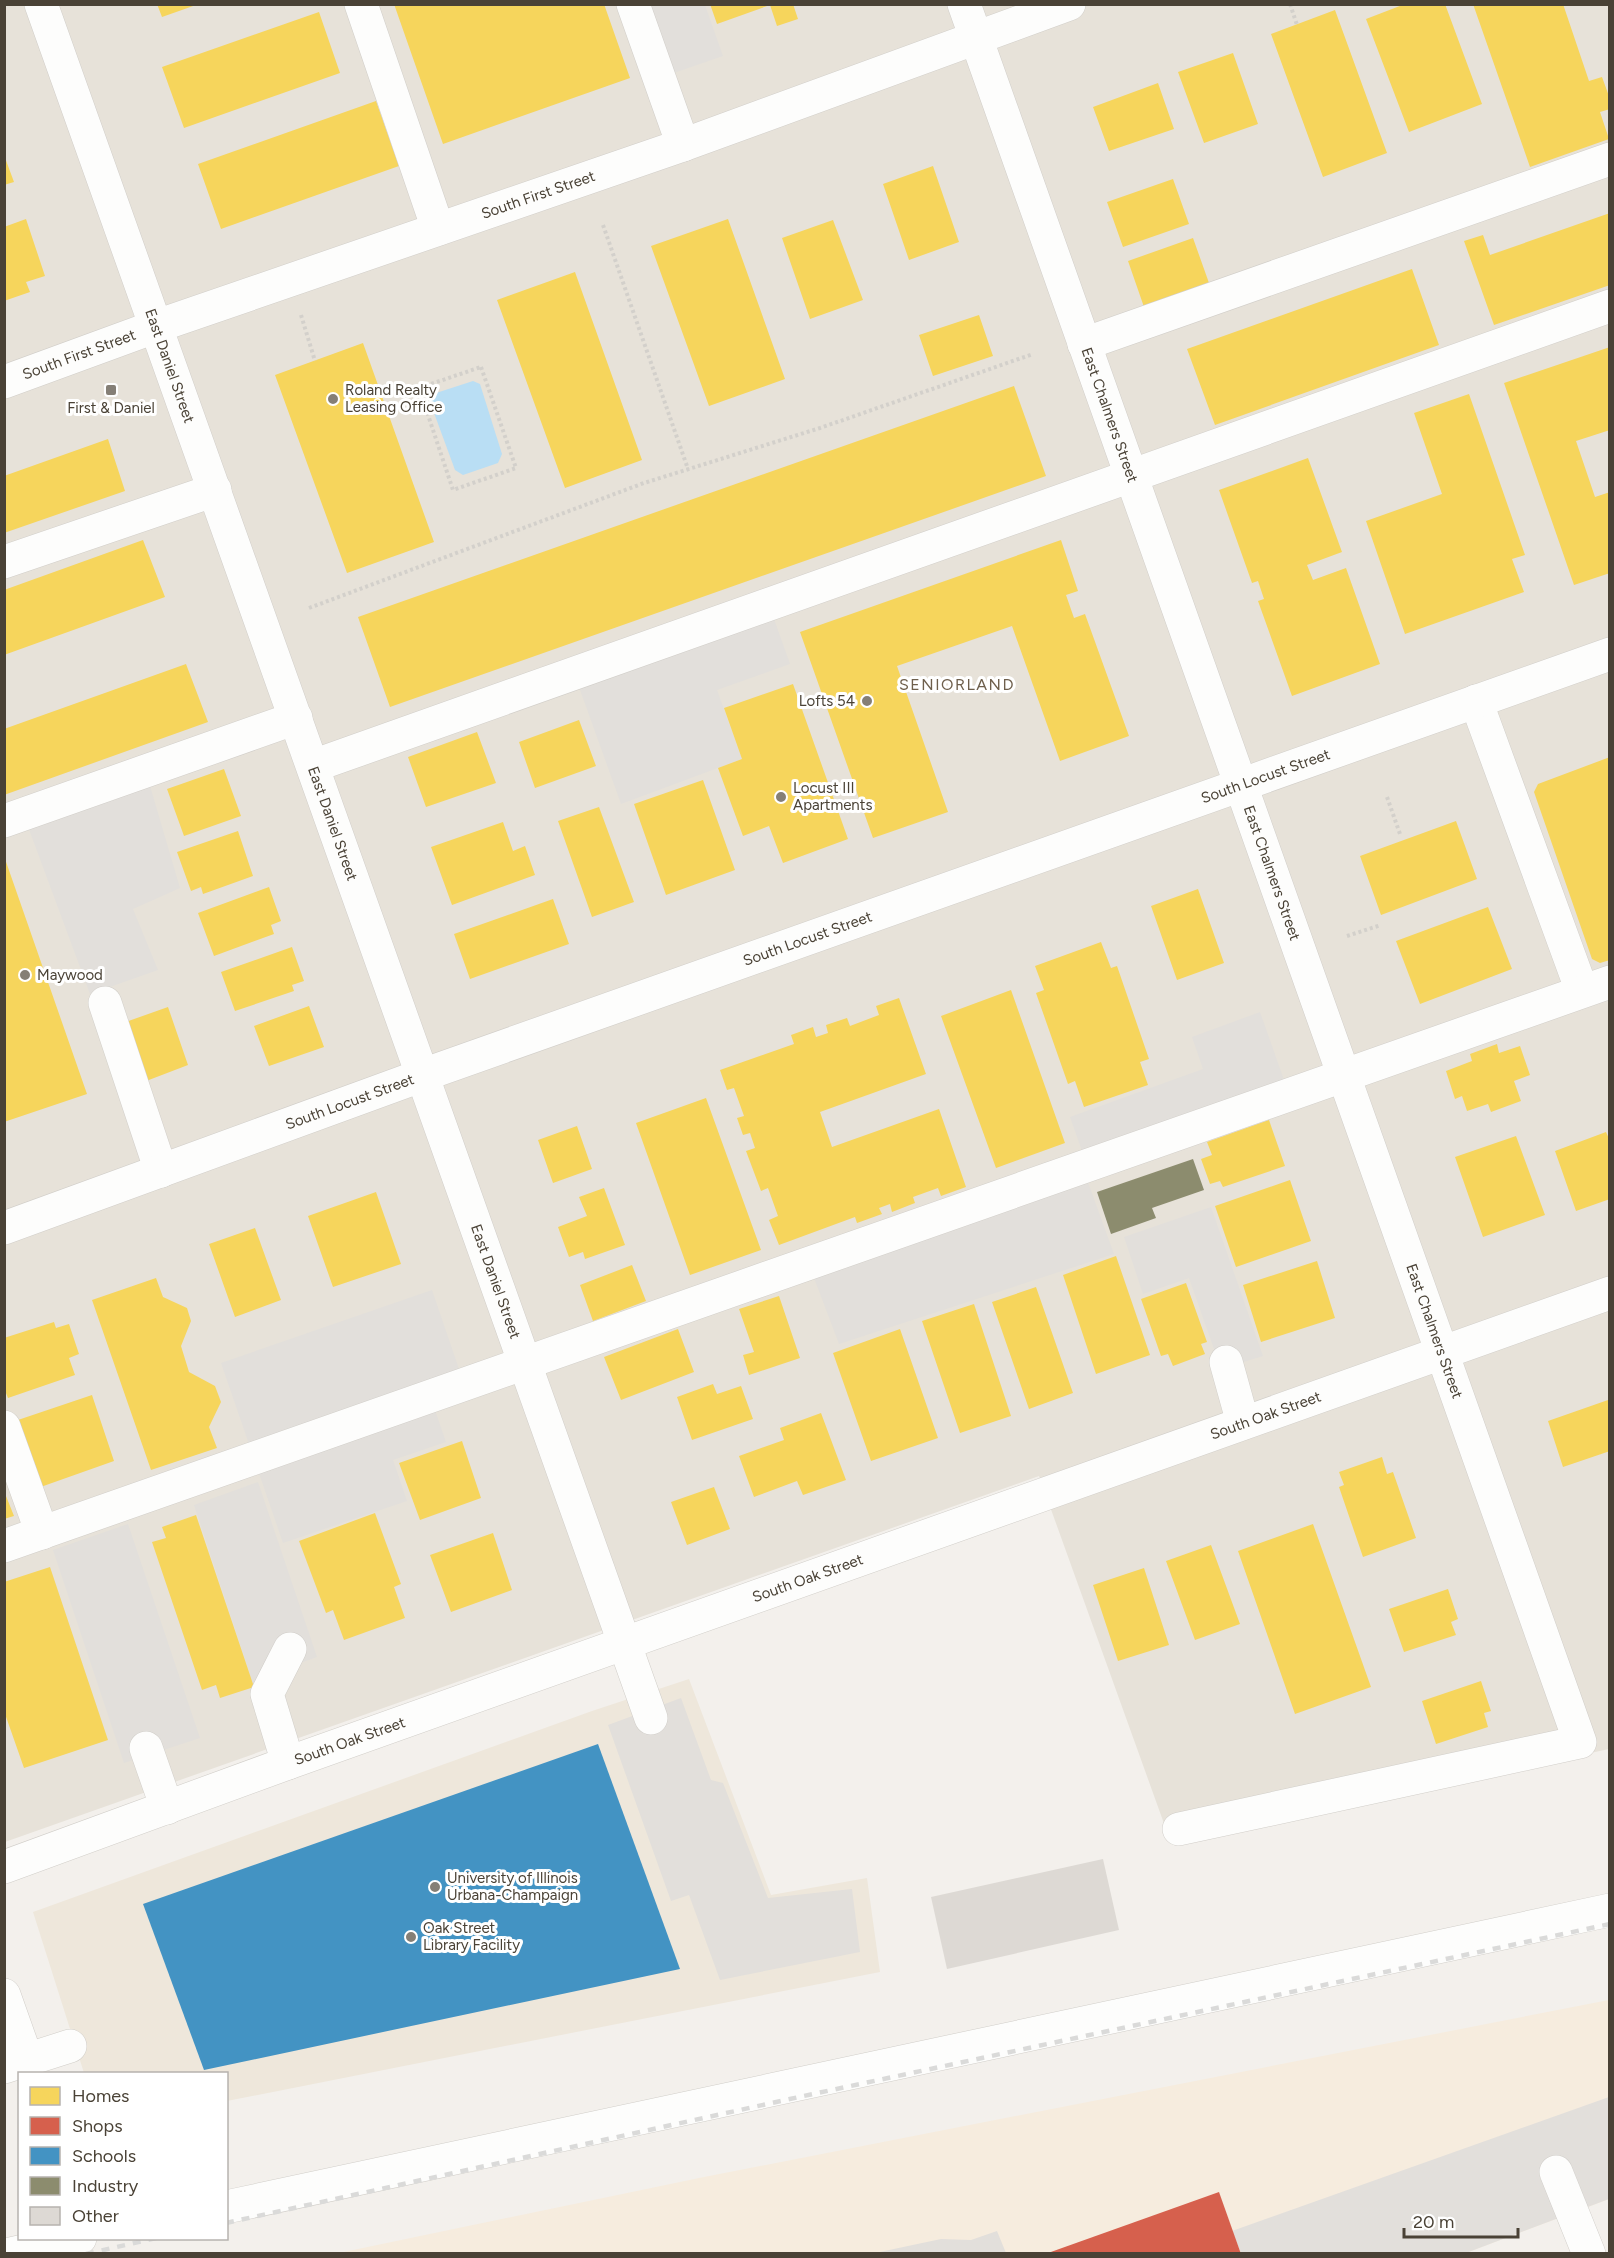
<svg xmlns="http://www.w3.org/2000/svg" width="1614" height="2258" font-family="Figtree,sans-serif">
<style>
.residential{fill:#e7e2d9}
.commercial{fill:#f6ecde}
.education{fill:#eee7db}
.parking{fill:#e2dfdb}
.water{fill:#b9def4}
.homes{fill:#f6d55c}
.shops{fill:#d6604d}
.schools{fill:#4393c3}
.industry{fill:#8c8c6e}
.building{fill:#ddd9d4}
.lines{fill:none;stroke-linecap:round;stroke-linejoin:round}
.minor-casing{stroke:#d1cec9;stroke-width:34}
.path{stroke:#d3d0cb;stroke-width:4;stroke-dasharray:3 3;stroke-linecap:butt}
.minor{stroke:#fdfdfc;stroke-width:33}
.rail{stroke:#dadad9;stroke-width:4.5;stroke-dasharray:8 8;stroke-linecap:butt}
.poi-dot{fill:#857f76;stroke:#fff;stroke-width:2}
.labels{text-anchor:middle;stroke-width:6;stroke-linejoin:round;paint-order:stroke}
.street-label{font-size:15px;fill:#4a4236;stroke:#fff}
.poi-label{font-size:15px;fill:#4a4236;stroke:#fff;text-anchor:start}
.neighbourhood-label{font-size:16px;letter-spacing:1.5px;fill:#6e5f4c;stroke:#fff}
</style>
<rect width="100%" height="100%" fill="#f3f0ec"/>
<path class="residential" d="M4,5H1609V1749L1171,1843L1039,1476L5,1842Z"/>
<path class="commercial" d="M1609,2000V2199L1466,2253L334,2254L704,2177Z"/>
<path class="education" d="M689,1679L771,1895L867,1878L880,1972L227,2101L226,2074L84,2073L33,1912L592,1711Z"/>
<path class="parking" d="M644,5H705L723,56L668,75Z
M774,619L790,664L717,690L742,759L621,804L579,687Z
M148,779L180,888L133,909L158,970L90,994L27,824Z
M1260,1012L1284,1080L1082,1151L1070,1117L1203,1069L1192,1037Z
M1085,1174L1114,1254L839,1344L811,1270Z
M1211,1207L1263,1356L1221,1369L1189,1278L1143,1294L1124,1237Z
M432,1290L460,1372L426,1384L446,1442L393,1460L407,1501L283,1543L221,1363Z
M258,1482L317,1657L292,1666L254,1687L194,1505Z
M128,1524L200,1738L124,1763L53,1550Z
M681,1698L711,1780L723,1783L768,1898L852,1889L860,1952L720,1980L689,1895L671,1901L608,1725Z
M1609,2097V2199L1466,2253H1241L1232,2231Z
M997,2231L1006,2253H875L941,2239L971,2240Z"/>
<path class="water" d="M473,381L480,384L502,454L498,463L463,475L455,470L430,402L433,394Z"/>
<path class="homes" d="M157,4H196V5L162,17Z
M394,4H604L630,78L443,144Z
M710,4H793L798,19L777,26L770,5L717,24Z
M1405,4H1445L1482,104L1409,132L1366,19Z
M1473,4H1563L1589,81L1602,77L1610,99V109L1600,112L1609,139L1530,167Z
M1335,10L1387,153L1323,177L1271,34Z
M319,12L340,73L184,128L162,67Z
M1233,53L1258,124L1204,143L1178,72Z
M1158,83L1174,129L1109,151L1093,107Z
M376,101L399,166L221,229L198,164Z
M4,155L14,182L4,185Z
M933,166L959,242L909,260L883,184Z
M1173,179L1189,224L1123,247L1107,202Z
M1610,213V285L1494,325L1464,241L1483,235L1490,255Z
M26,219L45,276L26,282L30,292L4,301V227Z
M728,219L785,379L709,406L651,246Z
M833,220L863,300L810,319L782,238Z
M1193,238L1209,283L1144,307L1128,261Z
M1412,269L1439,345L1215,425L1187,349Z
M575,272L642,460L565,488L497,300Z
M979,315L993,356L933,376L919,335Z
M363,343L434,542L347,573L275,375Z
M1610,347V430L1576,441L1595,497L1610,492V573L1574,585L1504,383Z
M1014,386L1046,476L390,707L358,617Z
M1469,394L1525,555L1512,559L1524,592L1405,634L1366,521L1442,494L1414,413Z
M108,439L125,491L4,533V476Z
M1308,458L1342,552L1307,565L1313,580L1346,568L1380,664L1292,696L1258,601L1264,599L1258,581L1252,583L1219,490Z
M143,540L165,597L4,655V590Z
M1061,540L1078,591L1066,595L1074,618L1085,614L1129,736L1060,761L1012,626L897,666L948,812L873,838L800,632Z
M186,664L208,722L4,795V729Z
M793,684L848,839L783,863L769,826L743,836L718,768L742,759L724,708Z
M579,720L596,766L535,788L519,742Z
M477,732L496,783L426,807L408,757Z
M1610,757V960L1600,963L1592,959L1534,792L1538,784Z
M224,769L241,816L184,836L167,789Z
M703,780L735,870L666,895L634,804Z
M599,807L634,902L592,917L558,821Z
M1456,821L1477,879L1381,915L1360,856Z
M503,822L513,851L525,846L535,875L452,905L431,847Z
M238,831L253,876L203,894L201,887L191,891L177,852Z
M4,856L87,1094L4,1122Z
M269,887L281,921L271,925L274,934L214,956L198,913Z
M1198,889L1224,963L1177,980L1151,906Z
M553,899L569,944L470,979L454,934Z
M1488,907L1512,969L1420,1004L1396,941Z
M1101,942L1111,968L1117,966L1149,1059L1140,1062L1148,1085L1084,1107L1075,1081L1068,1084L1036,993L1044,990L1035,966Z
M292,947L304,981L292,985L294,991L235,1011L221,972Z
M1011,990L1065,1143L996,1168L941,1016Z
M899,998L926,1074L820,1112L832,1147L939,1109L966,1187L941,1196L938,1188L913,1197L915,1203L892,1212L890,1204L879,1208L882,1214L857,1223L855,1217L779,1245L769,1220L778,1216L768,1188L761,1191L746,1151L755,1148L750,1133L743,1135L737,1118L744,1116L734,1088L727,1090L720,1070L794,1044L791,1035L813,1027L816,1037L828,1033L826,1025L847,1018L850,1026L879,1015L876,1006Z
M309,1006L324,1047L269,1066L254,1026Z
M168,1007L188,1065L141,1083L120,1024Z
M1497,1044L1499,1053L1520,1046L1530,1075L1514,1081L1521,1101L1491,1112L1488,1104L1467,1111L1462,1096L1455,1099L1446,1071L1472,1061L1470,1054Z
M706,1098L761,1250L690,1275L636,1123Z
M1269,1120L1285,1166L1223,1187L1220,1181L1210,1184L1201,1159L1212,1155L1207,1142Z
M577,1126L592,1169L553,1183L538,1140Z
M1606,1132L1610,1141V1199L1576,1211L1555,1151Z
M1516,1136L1545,1215L1483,1237L1455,1157Z
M1290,1180L1311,1241L1236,1267L1215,1206Z
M604,1188L625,1245L585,1259L583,1252L569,1257L558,1227L587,1216L579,1197Z
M376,1192L401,1264L333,1287L308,1216Z
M255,1228L281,1300L235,1317L209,1244Z
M1116,1256L1150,1355L1096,1374L1063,1275Z
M1317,1261L1335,1318L1261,1342L1243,1285Z
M632,1265L646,1301L593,1321L580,1285Z
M156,1278L163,1297L187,1308L191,1321L181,1346L189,1372L215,1386L221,1402L209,1427L217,1448L151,1470L92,1300Z
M1186,1283L1207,1342L1201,1344L1205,1354L1173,1366L1168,1354L1161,1356L1141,1299Z
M1036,1287L1073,1393L1029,1409L992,1302Z
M779,1296L800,1358L749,1375L743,1355L754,1352L739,1309Z
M974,1304L1011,1416L960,1433L922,1321Z
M54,1322L56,1328L69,1324L79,1354L69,1358L75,1375L8,1398L4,1388V1338Z
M678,1329L694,1372L621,1400L604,1357Z
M900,1329L938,1438L871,1461L833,1353Z
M713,1384L717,1394L741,1386L753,1419L692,1440L677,1397Z
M92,1395L114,1461L35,1489L12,1422Z
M1608,1400L1610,1451L1563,1467L1548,1421Z
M821,1413L846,1480L803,1495L797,1481L754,1497L739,1456L784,1440L780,1428Z
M462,1441L481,1498L420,1520L399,1463Z
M1382,1457L1387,1474L1393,1472L1416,1538L1363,1557L1339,1487L1344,1485L1339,1472Z
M714,1487L730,1529L687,1545L671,1502Z
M4,1491L14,1516L4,1519Z
M375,1513L401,1584L394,1587L405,1618L344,1640L333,1610L326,1613L299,1541Z
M196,1515L254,1687L220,1698L216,1685L202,1690L152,1542L166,1538L162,1527Z
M1313,1524L1371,1687L1295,1714L1238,1551Z
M493,1533L512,1590L451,1612L430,1555Z
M1211,1545L1240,1624L1195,1640L1166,1561Z
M50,1567L108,1740L24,1768L4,1711V1582Z
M1144,1568L1169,1645L1118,1661L1093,1585Z
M1448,1589L1458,1619L1451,1622L1456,1635L1404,1652L1389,1609Z
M1481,1681L1491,1711L1484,1713L1488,1727L1436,1744L1422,1701Z"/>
<path class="shops" d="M1219,2192L1241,2254H1048V2253Z"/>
<path class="schools" d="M598,1744L680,1969L204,2070L143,1904Z"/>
<path class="industry" d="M1193,1159L1204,1190L1152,1208L1156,1218L1111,1234L1097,1192Z"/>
<path class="building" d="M1103,1859L1119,1930L947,1969L931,1897Z"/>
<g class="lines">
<g class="minor-casing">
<g id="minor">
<path id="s1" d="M41,4L651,1718"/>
<path d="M361,4L438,229"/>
<path d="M633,4L683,145"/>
<path id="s2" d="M964,4L1580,1742L1179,1829"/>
<path d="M1084,344L1610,159"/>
<path id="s3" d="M4,382L157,326L683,145L1069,4"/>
<path d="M4,562L215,490"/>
<path d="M1476,701L1582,991"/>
<path d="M313,766L1610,306"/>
<path d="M4,821L296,718"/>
<path d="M105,1003L161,1171"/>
<path id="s4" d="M4,1228L423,1075L1610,654"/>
<path d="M1226,1362L1243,1423"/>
<path d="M4,1427L42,1533"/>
<path d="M4,1546L1610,982"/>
<path d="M146,1748L167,1808"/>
<path d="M288,1763L267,1694L290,1649"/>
<path id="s5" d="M4,1867L288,1763L1610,1293"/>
<path d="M4,1995L27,2060"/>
<path d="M4,2067L70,2046"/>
<path d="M1556,2172L1589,2254"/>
<path d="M226,2207L1610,1910"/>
<path d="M10,2254L80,2238"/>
</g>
</g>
<path class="path" d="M1290,4L1297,25
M603,225L688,469
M301,315L315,361
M481,367L516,468L453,490L419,388Z
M309,608L644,483L820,428L1033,354
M1387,797L1400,834
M1347,936L1381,925"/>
<use href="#minor" class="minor"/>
<path class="rail" d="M226,2223L799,2097L1610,1924
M86,2254L156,2238"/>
</g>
<g class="poi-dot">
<rect x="105" y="384" width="12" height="12" rx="3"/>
<circle cx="333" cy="399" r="6"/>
<circle cx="867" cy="701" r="6"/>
<circle cx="781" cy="797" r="6"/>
<circle cx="25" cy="975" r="6"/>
<circle cx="435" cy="1887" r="6"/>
<circle cx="411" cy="1937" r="6"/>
</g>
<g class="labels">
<g class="street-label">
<text dy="5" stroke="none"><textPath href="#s3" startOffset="566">South First Street</textPath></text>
<text dy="5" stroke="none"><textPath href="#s3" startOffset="80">South First Street</textPath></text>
<text dy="5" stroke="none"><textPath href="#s1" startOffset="384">East Daniel Street</textPath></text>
<text dy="5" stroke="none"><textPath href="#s2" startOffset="436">East Chalmers Street</textPath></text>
<text dy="5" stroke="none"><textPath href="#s4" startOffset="1340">South Locust Street</textPath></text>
<text dy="5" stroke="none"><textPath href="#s1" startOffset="870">East Daniel Street</textPath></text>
<text dy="5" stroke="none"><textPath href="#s2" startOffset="922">East Chalmers Street</textPath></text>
<text dy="5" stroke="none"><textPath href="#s4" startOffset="854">South Locust Street</textPath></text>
<text dy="5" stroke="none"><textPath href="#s4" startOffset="368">South Locust Street</textPath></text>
<text dy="5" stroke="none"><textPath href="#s1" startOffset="1356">East Daniel Street</textPath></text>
<text dy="5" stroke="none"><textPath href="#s2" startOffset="1408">East Chalmers Street</textPath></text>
<text dy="5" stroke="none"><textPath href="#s5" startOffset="1340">South Oak Street</textPath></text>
<text dy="5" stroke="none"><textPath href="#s5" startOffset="854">South Oak Street</textPath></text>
<text dy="5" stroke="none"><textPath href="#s5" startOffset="368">South Oak Street</textPath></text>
</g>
<g class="poi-label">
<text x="345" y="395">Roland Realty<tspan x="345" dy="17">Leasing Office</tspan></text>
<text x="111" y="413" text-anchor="middle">First &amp; Daniel</text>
<text x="855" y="706" text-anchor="end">Lofts 54</text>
<text x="793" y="793">Locust III<tspan x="793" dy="17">Apartments</tspan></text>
<text x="37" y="980">Maywood</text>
<text x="447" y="1883">University of Illinois<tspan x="447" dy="17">Urbana-Champaign</tspan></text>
<text x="423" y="1933">Oak Street<tspan x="423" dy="17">Library Facility</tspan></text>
</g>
<g class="neighbourhood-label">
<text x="957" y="690">SENIORLAND</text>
</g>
</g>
<rect width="1614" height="2258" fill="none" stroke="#4a4236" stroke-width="12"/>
<rect x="18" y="2072" width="210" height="168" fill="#ffffff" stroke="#b7b3af" stroke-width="1.5"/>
<rect x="30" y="2087" width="30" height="18" fill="#f6d55c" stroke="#b7b3af" stroke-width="1.5"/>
<text x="72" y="2102" font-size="18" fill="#4a4236">Homes</text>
<rect x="30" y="2117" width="30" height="18" fill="#d6604d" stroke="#b7b3af" stroke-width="1.5"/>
<text x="72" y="2132" font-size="18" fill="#4a4236">Shops</text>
<rect x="30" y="2147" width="30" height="18" fill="#4393c3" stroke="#b7b3af" stroke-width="1.5"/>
<text x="72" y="2162" font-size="18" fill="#4a4236">Schools</text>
<rect x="30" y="2177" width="30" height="18" fill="#8c8c6e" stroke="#b7b3af" stroke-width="1.5"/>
<text x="72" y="2192" font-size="18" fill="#4a4236">Industry</text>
<rect x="30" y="2207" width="30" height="18" fill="#ddd9d4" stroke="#b7b3af" stroke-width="1.5"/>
<text x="72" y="2222" font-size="18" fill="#4a4236">Other</text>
<path d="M1404 2228v9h114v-9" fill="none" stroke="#4a4236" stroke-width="3"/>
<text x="1413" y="2228" font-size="18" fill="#4a4236" stroke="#ffffff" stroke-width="4.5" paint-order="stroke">20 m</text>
</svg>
